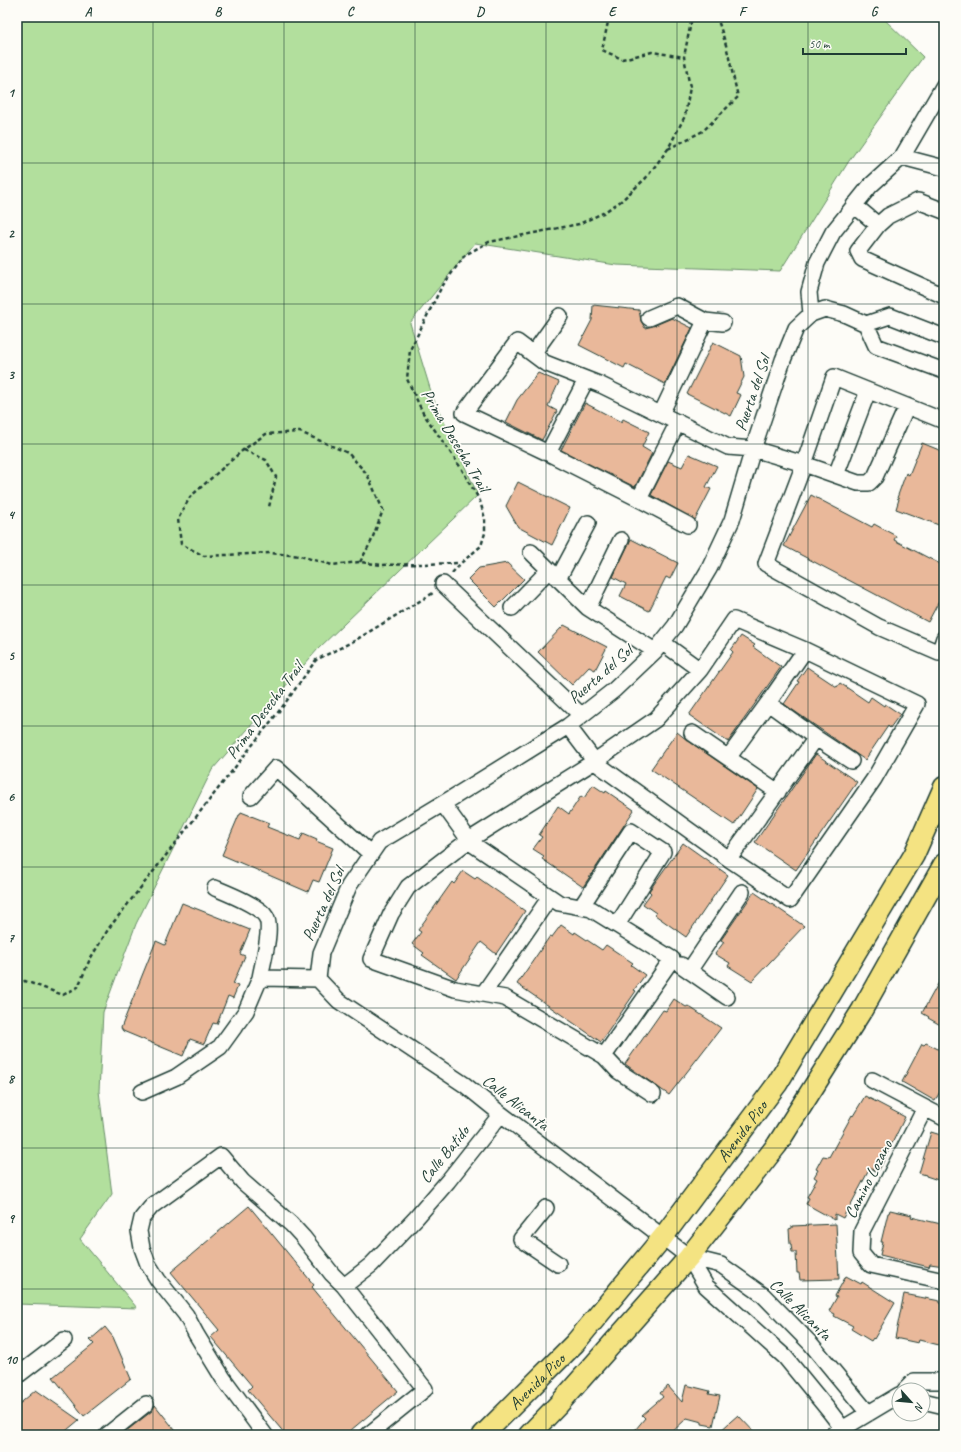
<svg xmlns="http://www.w3.org/2000/svg" width="961" height="1452" font-family="Caveat,sans-serif">
<style>
.green{fill:#b2df9d;stroke:#688e68}
.building{fill:#e9b89a;stroke:#1f3d34}
.lines{fill:none;stroke-linecap:round;stroke-linejoin:round}
.minor-casing{stroke:#1f3d34;stroke-width:18}
.major-casing{stroke:#1f3d34;stroke-width:23}
.path{stroke:#1f3d34;stroke-width:2.5;stroke-dasharray:4 3;stroke-linecap:butt}
.minor{stroke:#fdfcf7;stroke-width:15}
.major{stroke:#f4e382;stroke-width:20}
.grid{fill:none;stroke:#1f3d34;stroke-width:1;stroke-opacity:0.55}
.labels{text-anchor:middle;stroke-width:3.5;stroke-linejoin:round;paint-order:stroke}
.street-label{font-size:17px;fill:#1f3d34;stroke:#fdfcf7}
.neatline{fill:none;stroke:#1f3d34;stroke-width:1.5}
.grid-label{font-size:13px;text-anchor:middle;font-weight:bold;fill:#1f3d34}
</style>
<rect width="100%" height="100%" fill="#fdfcf7"/>
<filter id="ink" filterUnits="userSpaceOnUse"><feTurbulence type="fractalNoise" baseFrequency=".025" numOctaves="2"/><feDisplacementMap in="SourceGraphic" scale="8" xChannelSelector="R" yChannelSelector="G"/><feConvolveMatrix kernelMatrix="1 2 1 2 8 2 1 2 1" color-interpolation-filters="sRGB"/></filter>
<g filter="url(#ink)">
<path class="green" d="M17,17H882L923,57L849,161L780,271L616,265L475,243L410,323L433,398L478,495L318,649L212,770L136,924L103,1012L99,1091L112,1194L80,1239L137,1308L17,1304Z"/>
<path class="building" d="M593,305L639,310L641,321L645,328L653,326L672,318L692,328L665,384L626,364L624,368L579,345L592,320Z
M713,342L741,356L744,377L736,393L741,395L731,416L687,394Z
M538,373L559,382L548,406L557,411L542,440L506,422L517,400Z
M585,403L621,422L623,419L649,432L642,447L652,453L635,487L561,450Z
M922,443L944,452V527L896,509L899,499L897,498L906,473L909,475Z
M689,454L717,466L706,487L711,489L695,520L651,495L668,461L682,467Z
M518,482L570,508L552,545L518,527L506,506Z
M811,495L872,527L874,524L896,536L894,540L944,566V592L928,622L784,546Z
M631,539L678,563L670,579L666,577L649,611L620,596L626,584L613,577Z
M507,563L524,579L496,607L468,579L479,568Z
M564,625L607,647L595,670L589,667L572,685L538,652Z
M741,636L755,645L753,647L781,667L728,742L689,715L733,652L731,650Z
M807,667L837,687L840,683L868,702L871,697L884,706L885,704L900,714L890,728L888,726L865,760L784,704L799,682L797,681Z
M677,732L687,740L758,789L734,825L651,769Z
M816,754L857,782L796,870L755,842Z
M593,785L605,793L606,791L634,810L583,887L542,859L544,856L533,849L542,837L539,835L558,806L569,814L581,796L584,798Z
M241,812L269,823L267,827L300,840L303,833L317,839L316,841L333,848L319,882L313,880L308,892L222,855L239,815H240Z
M683,843L728,875L686,937L655,915L656,913L643,904L651,893L649,891Z
M463,871L475,879L477,877L525,911L496,954L481,942L456,979L422,955L424,953L412,944L421,932L418,930L433,909L452,882L454,884Z
M754,892L804,926L752,981L728,966L730,963L715,954L724,942L721,940Z
M182,903L250,930L240,954L245,956L233,984L238,986L233,998L228,996L217,1024L213,1023L204,1044L190,1039L183,1056L123,1031L121,1028L156,941L165,945Z
M561,925L574,934L575,932L602,950L606,945L633,963L631,965L645,975L634,990L636,991L601,1042L517,984L550,936L552,937Z
M944,973V1027L928,1018L929,1017L922,1013Z
M674,999L686,1007L688,1006L721,1028L669,1095L625,1064L663,1010L666,1011Z
M926,1043L944,1052V1084L935,1101L902,1082L922,1044L924,1045Z
M865,1096L905,1117L879,1170L877,1169L876,1172L870,1168L848,1210H847L843,1218L835,1214V1220L806,1204L809,1198L807,1197L817,1179L814,1177L818,1170L816,1169L823,1156L829,1157L852,1115L853,1116Z
M931,1132L944,1136V1182L926,1176V1175L919,1173Z
M249,1206L314,1285L312,1287L398,1391L345,1435H286L248,1390L252,1386L211,1337L219,1330L171,1272Z
M890,1210L912,1215L911,1217L941,1224V1225L944,1226V1266L930,1264L929,1267L880,1255L883,1242H881L888,1213H889Z
M836,1224L839,1279L800,1280L799,1273H797L796,1252H792L791,1244H790L789,1229L792,1228V1226Z
M846,1276L861,1284L862,1282L895,1303L874,1339L873,1338L871,1341L851,1329L853,1326L834,1316L835,1314L829,1311L837,1297L835,1296Z
M904,1294L940,1301V1303L944,1304V1343L940,1342L939,1345L919,1340L918,1343L895,1338Z
M105,1327L113,1337L131,1379L84,1416L53,1377L94,1344L90,1340Z
M686,1385L710,1391L709,1394L720,1396L713,1426L702,1424V1422L687,1418L669,1435H631L645,1418L642,1415L663,1397L660,1393L668,1386L682,1402Z
M36,1390L79,1420L61,1435H17V1406Z
M155,1405L179,1435H121L152,1411Z
M738,1415L757,1435H716L730,1422Z"/>
<g class="lines">
<g class="minor-casing">
<path id="minor" d="M902,157L944,168
M854,205L878,225
M944,211L918,201L888,216L878,225L858,251L862,259L944,296
M811,314L809,292L817,263L833,232L870,186L902,157L944,85
M649,318L677,306L705,321
M866,324L890,316L944,337
M533,354L560,316
M661,414L705,321L723,323
M944,421L834,377L804,464L766,564L879,627L939,653L944,638
M678,422L639,499L548,453L464,413L517,342L545,363L601,385L728,447L753,449L804,464L858,483H869L875,477L907,406
M548,453L586,380
M836,475L868,391
M639,499L688,525
M531,552L588,608L655,651
M558,579L588,523
M443,584L581,715
M512,608L549,570
M588,608L621,540
M568,726L596,763L729,859L790,900L874,779L917,704L805,650L734,620L700,670L663,643
M692,733L778,792
M816,738L851,761
M728,758L768,703
M251,796L276,768L371,854
M443,804L469,840L471,843L559,903L591,909L672,959L604,1056L505,998L455,989L371,959L391,914L408,887L469,840L595,761L656,719L700,670
M729,859L816,738L768,703L805,650
M215,888C227,893 260,906 266,917C273,928 262,965 260,978
M581,907L631,831L663,852L617,925
M681,965L727,997
M689,971L742,892
M318,979L321,953L349,886L379,842L452,798L568,726L614,690L655,651L675,626L709,569L732,520L753,449L783,360L796,328L811,314L825,309L844,314L866,324L876,346L944,371
M318,979L339,1001L465,1085L501,1114L689,1257L706,1286L785,1357L830,1412L843,1429
M483,994L550,897
M604,1056L618,1071L653,1094
M872,1080L944,1118
M142,1092L176,1077L220,1047L246,1011L260,978L318,979
M925,1108L862,1231L861,1253L871,1265L944,1281
M546,1208L521,1239L558,1264
M689,1257L721,1265L763,1295L811,1344L868,1413
M17,1376L64,1340
M905,1390L914,1381H944
M923,1401L944,1406
M107,1435L146,1404
M265,1435L223,1378L196,1334L186,1315L158,1280L148,1264L142,1248L139,1231L142,1218L152,1206L221,1156L243,1182L291,1224L303,1237L332,1274L344,1286
M368,1435L425,1389L344,1286L371,1265L416,1218L448,1181L501,1114
M832,1435L899,1395"/>
</g>
<g class="major-casing">
<g id="major">
<path id="s1" d="M483,1435L575,1343L663,1237L777,1084L914,855L944,787"/>
<path d="M529,1435L559,1404L689,1257L777,1145L862,1010L944,864"/>
</g>
</g>
<path class="path" d="M605,17L608,22L602,50L622,59L652,52L684,57
M668,149L703,131L738,97L726,45L717,17
M244,450L266,460L276,477L269,507
M360,562L371,542L383,510L367,474L348,453L300,432L266,434L243,450L190,497L178,519L181,544L204,556L270,553L300,556L332,565L360,562L382,565L460,563
M452,573L461,563L481,546L485,533V519L480,501L461,468L423,413L407,379L410,350L441,288L465,255L489,242L579,224L603,213L621,201L646,178L668,149L685,116L690,87L684,57L692,17
M17,984L25,981L63,995L78,987L90,959L109,928L283,706L316,660L354,641L433,593"/>
<use href="#minor" class="minor"/>
<use href="#major" class="major"/>
</g>
</g>
<path class="grid" d="M153,17V1435M284,17V1435M415,17V1435M546,17V1435M677,17V1435M808,17V1435M17,163H944M17,304H944M17,444H944M17,585H944M17,726H944M17,867H944M17,1008H944M17,1148H944M17,1289H944"/>
<g class="labels">
<g class="street-label">
<text transform="translate(752 393) rotate(-71)" y="6">Puerta del Sol</text>
<text transform="translate(456 440) rotate(59)" y="6">Prima Desecha Trail</text>
<text transform="translate(600 674) rotate(-41)" y="6">Puerta del Sol</text>
<text transform="translate(264 710) rotate(-53)" y="6">Prima Desecha Trail</text>
<text transform="translate(323 904) rotate(-65)" y="6">Puerta del Sol</text>
<text transform="translate(516 1102) rotate(38)" y="6">Calle Alicanta</text>
<text dy="6" stroke="none"><textPath href="#s1" startOffset="400">Avenida Pico</textPath></text>
<text transform="translate(444 1154) rotate(-51)" y="6">Calle Batido</text>
<text transform="translate(868 1179) rotate(-63)" y="6">Camino Lozano</text>
<text transform="translate(801 1309) rotate(45)" y="6">Calle Alicanta</text>
<text dy="6" stroke="none"><textPath href="#s1" startOffset="76">Avenida Pico</textPath></text>
</g>
</g>
<rect width="961" height="1452" fill="none" stroke="#fdfcf7" stroke-width="44"/>
<g transform="translate(911 1402) rotate(117)"><circle r="19" fill="#fdfcf7" stroke="#a4b0a9"/>
<path d="M0-3L7 15L0 10L-7 15Z" fill="#1f3d34"/>
<text y="-6" font-size="11" font-weight="bold" text-anchor="middle" fill="#1f3d34">N</text>
</g>
<path d="M803 48v6h103v-6" fill="none" stroke="#1f3d34" stroke-width="2"/>
<text x="809" y="48" font-size="12" fill="#1f3d34" stroke="#fdfcf7" stroke-width="3" paint-order="stroke">50 m</text>
<rect x="22" y="22" width="917" height="1408" class="neatline"/>
<g class="grid-label">
<text x="88" y="16">A</text>
<text x="218" y="16">B</text>
<text x="350" y="16">C</text>
<text x="480" y="16">D</text>
<text x="612" y="16">E</text>
<text x="742" y="16">F</text>
<text x="874" y="16">G</text>
<text x="11" y="97">1</text>
<text x="11" y="238">2</text>
<text x="11" y="379">3</text>
<text x="11" y="519">4</text>
<text x="11" y="660">5</text>
<text x="11" y="801">6</text>
<text x="11" y="942">7</text>
<text x="11" y="1083">8</text>
<text x="11" y="1223">9</text>
<text x="11" y="1364">10</text>
</g>
</svg>
